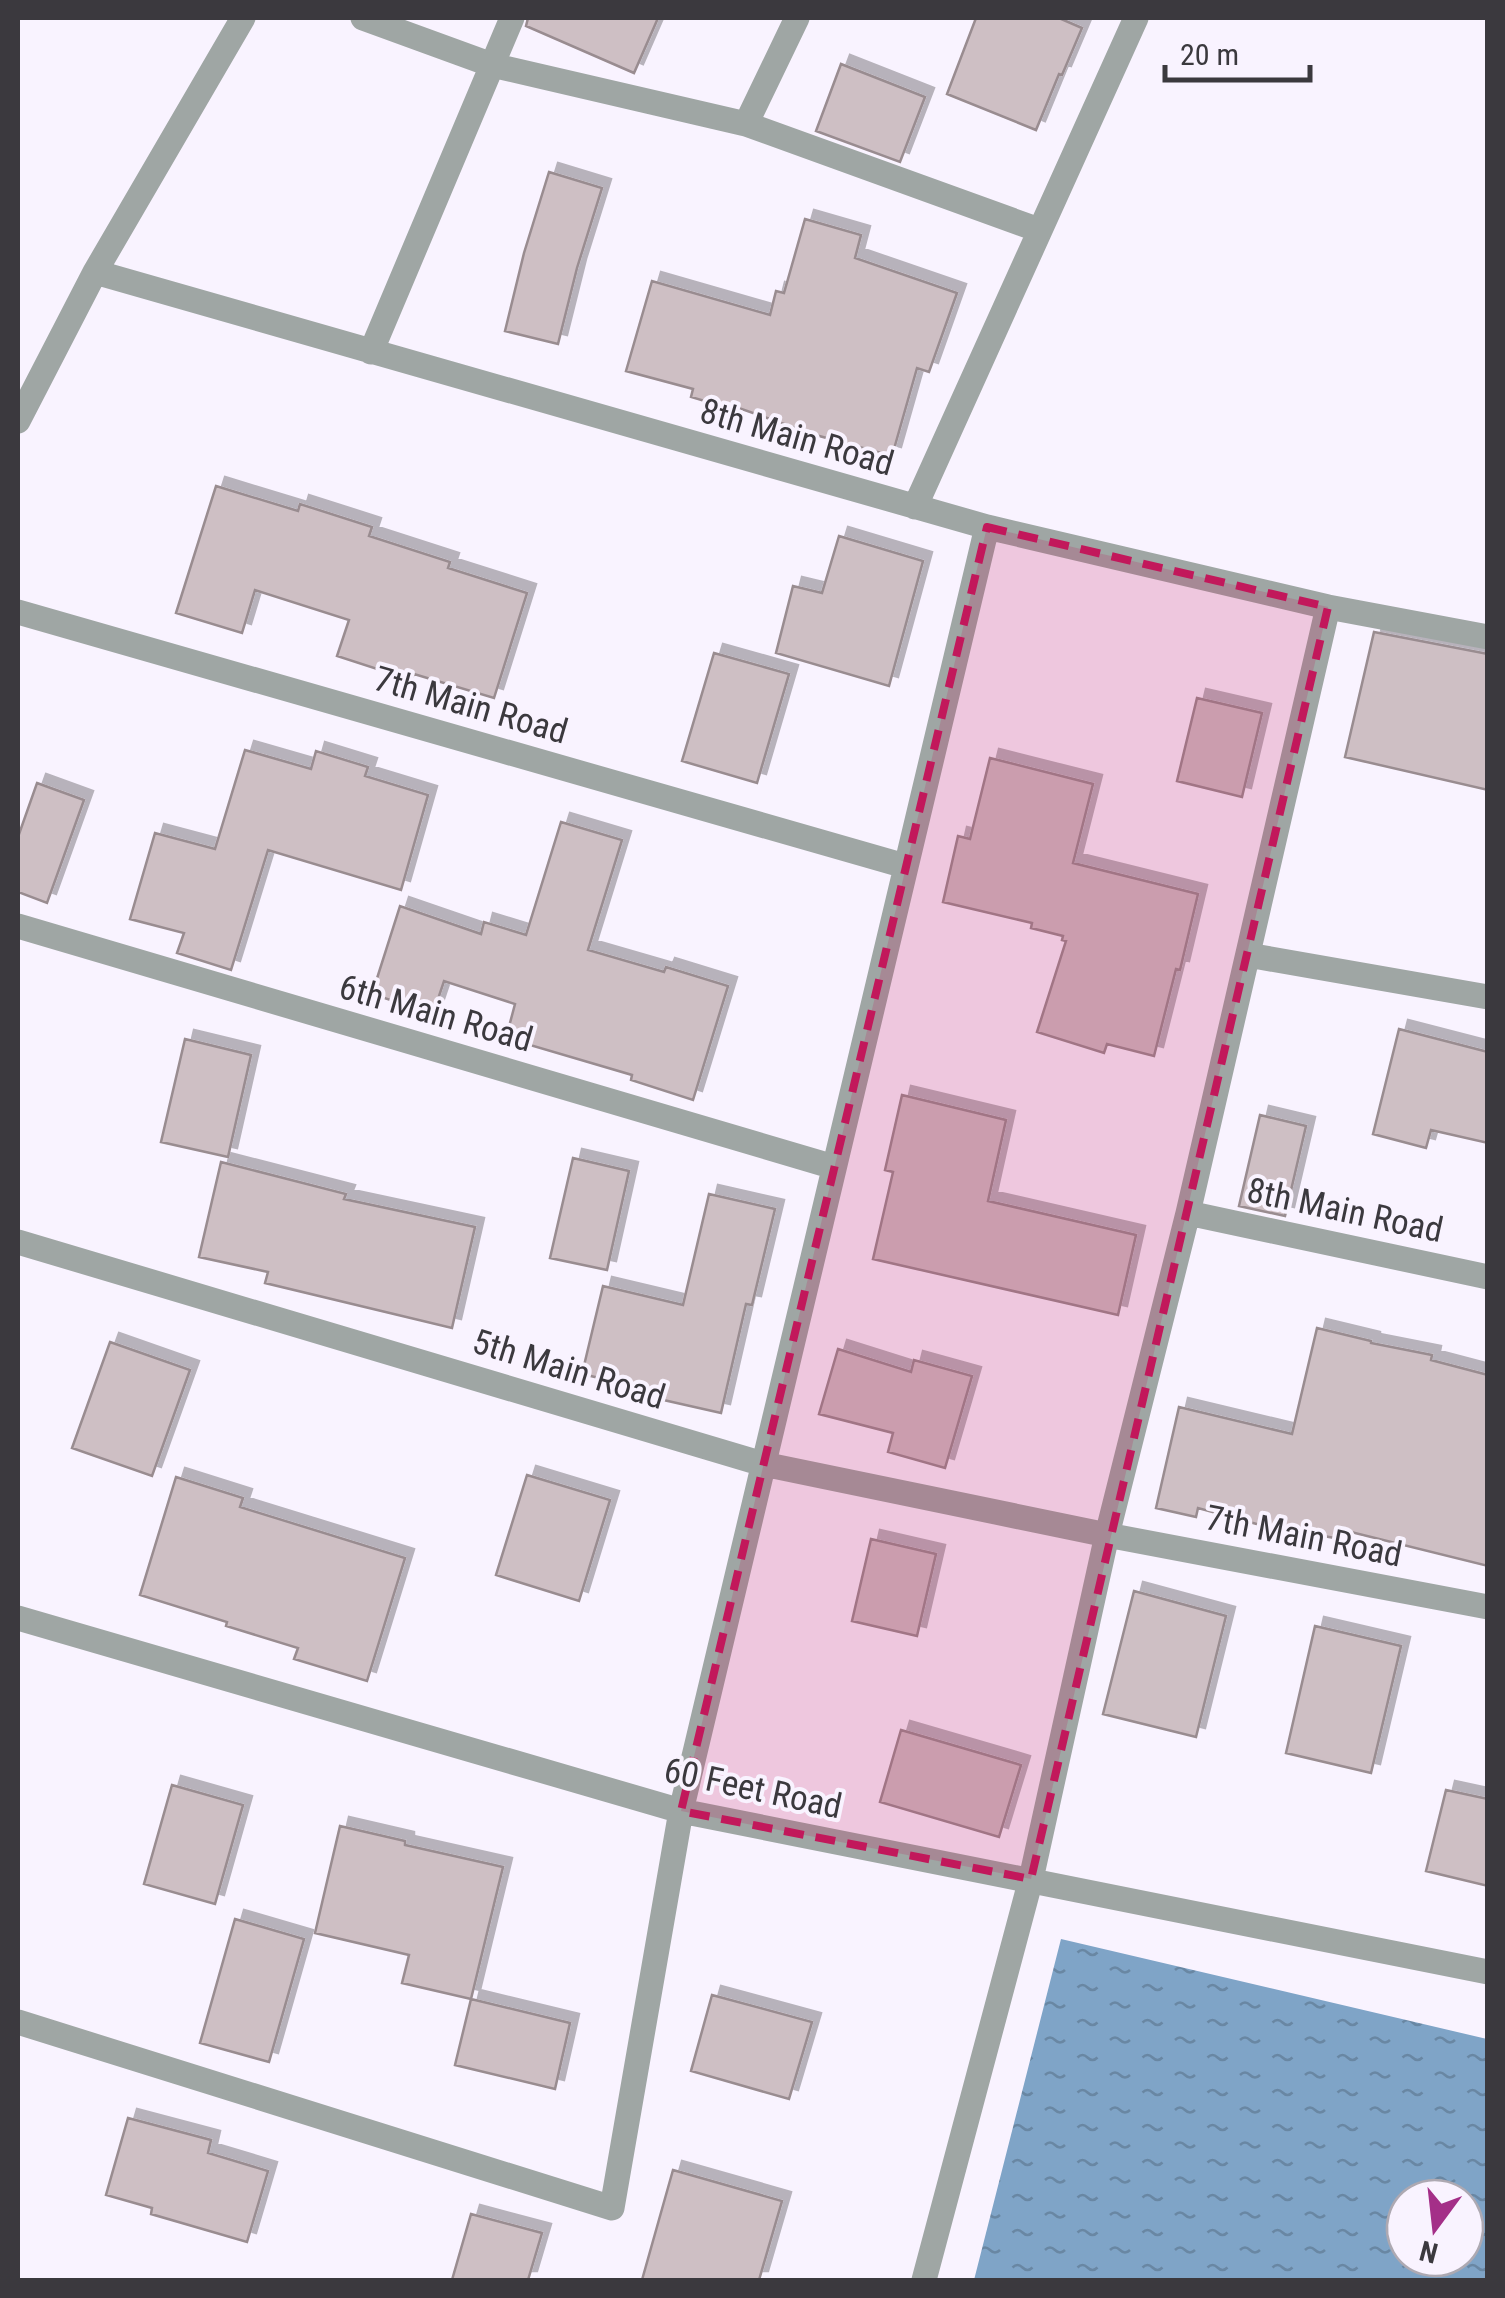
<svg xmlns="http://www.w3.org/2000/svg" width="1505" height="2298" font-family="'Roboto Condensed',sans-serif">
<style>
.water{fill:url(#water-ripples);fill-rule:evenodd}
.building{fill:#cebfc4;stroke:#998c90;stroke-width:2.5;filter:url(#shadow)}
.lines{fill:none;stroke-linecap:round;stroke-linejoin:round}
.minor{stroke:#9fa6a4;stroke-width:25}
.marked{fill:#c2185b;fill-opacity:0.2;stroke:#c2185b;stroke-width:8;stroke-dasharray:20 12;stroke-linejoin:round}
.labels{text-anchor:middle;stroke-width:8;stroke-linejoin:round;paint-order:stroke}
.street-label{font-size:35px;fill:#3b393e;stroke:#f9f3ff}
</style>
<defs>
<pattern id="water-ripples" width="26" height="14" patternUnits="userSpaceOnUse" patternTransform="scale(2.5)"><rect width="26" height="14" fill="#7fa4c7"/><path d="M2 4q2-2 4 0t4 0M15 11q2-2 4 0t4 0" fill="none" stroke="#6987a3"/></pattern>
<filter id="shadow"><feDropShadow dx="9" dy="-9" stdDeviation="0" flood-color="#0004"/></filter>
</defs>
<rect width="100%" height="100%" fill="#f9f3ff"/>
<path class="water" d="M1061,1939L1487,2039V2280H974ZM1405,2198H1465V2258H1405Z"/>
<path class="building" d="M528,18H658L634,73L526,26Z
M976,18H1059L1082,28L1062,75L1059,74L1036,130L947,94Z
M841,64L925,97L900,162L816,131Z
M549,172L602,188L577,268L558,344L505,331L524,253Z
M805,219L861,235L855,258L957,293L929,372L917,368L892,456L812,434L739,408L738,411L691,397L693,389L626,371L652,281L770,315L776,291L784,293Z
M216,486L298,511L300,504L372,527L369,536L450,562L448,568L527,593L494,698L414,674L411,680L337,656L349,620L255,590L242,633L176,613Z
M839,536L923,561L889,686L776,653L793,586L822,593Z
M1374,632L1488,654V790L1345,757Z
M714,653L789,674L757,783L682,761Z
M1197,698L1262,713L1242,797L1177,781Z
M245,750L311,769L316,751L368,767L365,776L428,795L401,890L268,850L231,970L177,953L184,933L130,919L155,833L215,849Z
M990,758L1093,784L1073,863L1198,894L1180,970L1176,969L1154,1056L1107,1044L1104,1053L1037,1032L1066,941L1062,940L1063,936L1031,928L1032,923L943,902L958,836L970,839Z
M37,783L84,800L47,903L18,892V837Z
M561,822L622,840L588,950L664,972L666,967L728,986L693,1100L631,1080L632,1075L506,1038L515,1004L444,981L433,1014L372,994L400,906L481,934L484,922L526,935Z
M1399,1029L1488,1052V1143L1431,1130L1426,1148L1373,1134Z
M185,1039L251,1055L228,1157L161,1142Z
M902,1095L1006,1120L988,1201L1136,1235L1118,1315L873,1259L893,1172L885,1170Z
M1260,1115L1306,1126L1285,1216L1239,1206Z
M573,1158L629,1171L607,1270L550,1258Z
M221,1162L346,1194L344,1199L475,1227L452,1328L265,1283L268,1272L199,1257Z
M709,1194L775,1209L752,1305L746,1304L721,1413L659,1399L660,1392L582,1374L603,1286L683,1305Z
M1317,1328L1371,1341V1343L1432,1355L1431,1360L1488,1375V1566L1343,1530L1341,1539L1264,1526L1198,1508L1196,1517L1156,1508L1179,1407L1292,1434Z
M110,1342L190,1370L152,1476L72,1448Z
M838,1349L911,1372L914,1360L972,1376L945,1468L888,1452L893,1433L819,1414Z
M527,1475L610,1500L579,1601L496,1575Z
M176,1477L243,1498L240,1507L405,1558L367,1681L294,1659L298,1648L226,1626L227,1622L140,1595Z
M871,1539L936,1554L917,1636L852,1621Z
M1134,1591L1226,1616L1196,1737L1103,1714Z
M1315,1626L1401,1646L1371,1773L1286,1753Z
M901,1730L1021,1765L999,1837L880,1802Z
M172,1785L243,1805L215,1904L144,1884Z
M1446,1790L1488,1799V1886L1426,1871Z
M340,1826L405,1841V1845L503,1867L471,1999L402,1983L409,1955L315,1933Z
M235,1919L304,1939L269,2062L200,2043Z
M712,1995L812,2022L789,2099L691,2071Z
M471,1999L570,2023L555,2089L455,2065Z
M128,2118L211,2140L208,2153L268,2171L247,2242L151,2214L152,2208L106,2195Z
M673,2170L782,2201L759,2280H642Z
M471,2214L542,2233L528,2280H452Z"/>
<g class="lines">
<path class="minor" d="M363,18L492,65L746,124
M797,18L746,124L1039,230
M95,272L987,527L1328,607L1488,637
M371,352L512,18
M18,421L95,272L243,18
M915,507L1136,18
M18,612L905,866
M18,926L834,1167
M1248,955L1488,997
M1188,1213L1488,1277
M18,1242L763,1464L1107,1535L1488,1607
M18,1618L681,1811L1488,1972
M18,2022L612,2208L681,1811L987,527
M924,2280L1031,1879L1107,1535L1188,1213L1328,607"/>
</g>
<path class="marked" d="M987,527L1328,607L1031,1879L681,1811Z"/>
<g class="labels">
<g class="street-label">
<text transform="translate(797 437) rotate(16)" y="12">8th Main Road</text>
<text transform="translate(471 705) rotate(16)" y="12">7th Main Road</text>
<text transform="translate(436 1013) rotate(16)" y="12">6th Main Road</text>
<text transform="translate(1345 1210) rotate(12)" y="12">8th Main Road</text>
<text transform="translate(569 1369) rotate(17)" y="12">5th Main Road</text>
<text transform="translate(1304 1536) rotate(11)" y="12">7th Main Road</text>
<text transform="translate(753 1788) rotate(12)" y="12">60 Feet Road</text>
</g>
</g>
<rect width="1505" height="2298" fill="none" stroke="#3b393e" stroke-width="40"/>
<g transform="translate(1435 2228) rotate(195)"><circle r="48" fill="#f9f3ff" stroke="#ada9b2" stroke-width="2.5"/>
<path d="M0-8L18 38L0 25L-18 38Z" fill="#a42f88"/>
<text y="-15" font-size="28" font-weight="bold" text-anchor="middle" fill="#3b393e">N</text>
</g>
<path d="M1165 65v15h145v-15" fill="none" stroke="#3b393e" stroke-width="5"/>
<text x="1180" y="65" font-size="30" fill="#3b393e" stroke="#f9f3ff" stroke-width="8" paint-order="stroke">20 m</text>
</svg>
